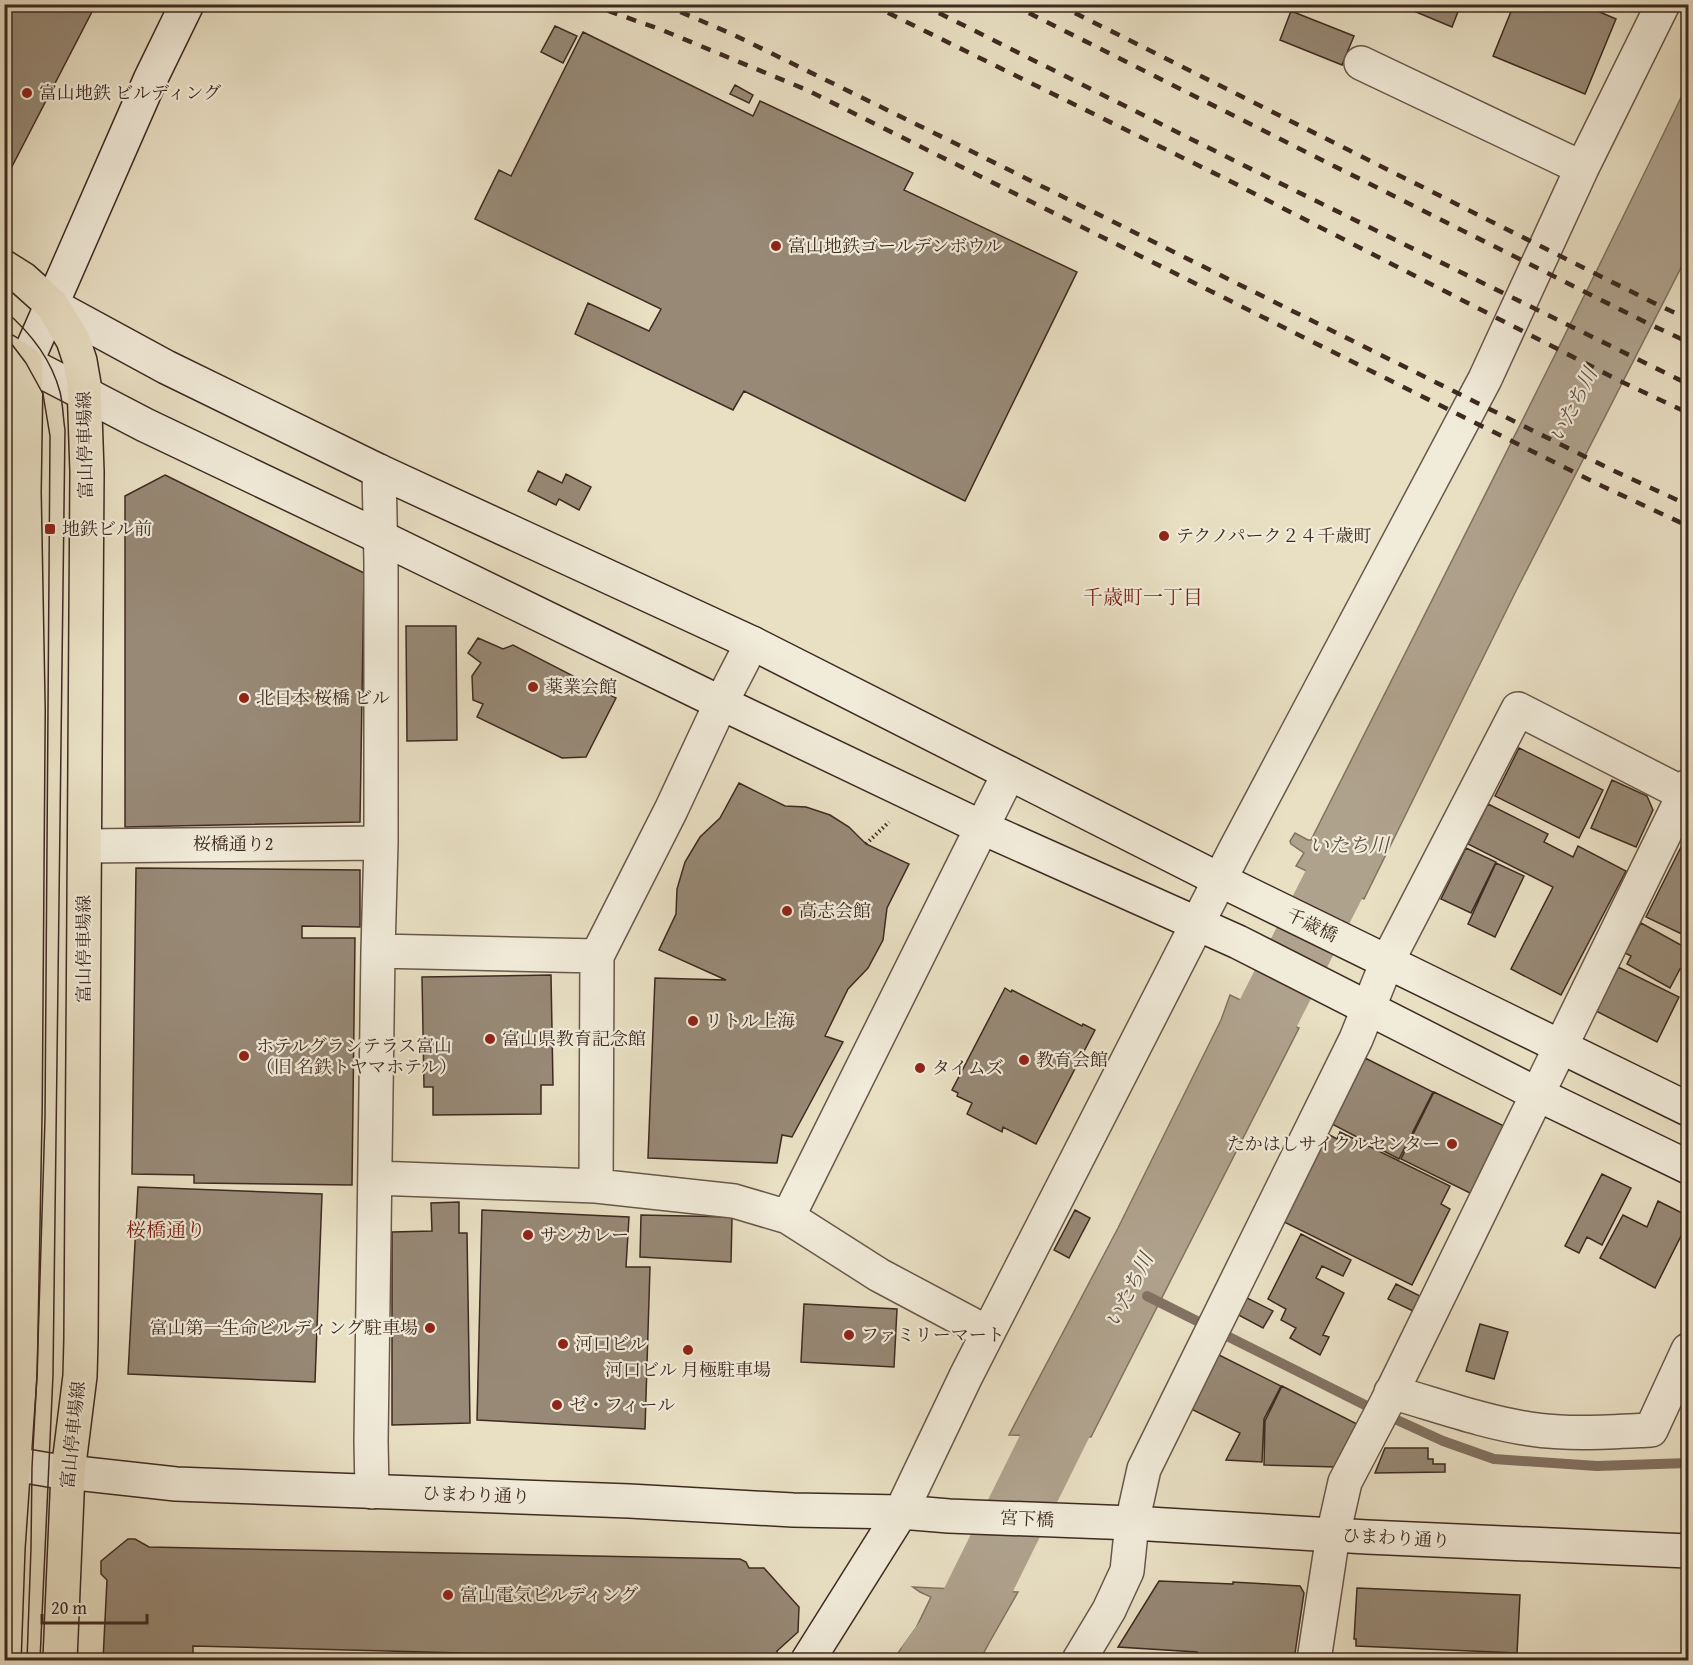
<svg xmlns="http://www.w3.org/2000/svg" width="1693" height="1665" font-family="'Gentium Book Plus','Noto Serif JP',serif">
<style>
.water{fill:#afa28d;stroke:#827262;stroke-width:1.5}
.lines{fill:none;stroke-linecap:round;stroke-linejoin:round}
.stream{stroke:#827262;stroke-width:10}
.river{stroke:#afa28d;stroke-width:63}
.building{fill:#978976;stroke:#3e2a21;stroke-width:1.5}
.street-casing{stroke:#69584a;stroke-width:36}
.secondary-casing{stroke:#3e2a21;stroke-width:36}
.primary-casing{stroke:#3e2a21;stroke-width:36}
.path{stroke:#3e2a21;stroke-width:4;stroke-dasharray:1.5 3;stroke-linecap:butt}
.street{stroke:#f1ebd9;stroke-width:33}
.secondary{stroke:#f1ebd9;stroke-width:33}
.primary{stroke:#e9e0c4;stroke-width:33}
.tram{stroke:#3e2a21;stroke-width:1.5}
.rail{stroke:#3e2a21;stroke-width:4.5;stroke-dasharray:10 10;stroke-linecap:butt}
.poi-dot{fill:#8f2418;stroke:#f1ebd9;stroke-width:2}
.labels{text-anchor:middle;stroke-width:4.5;stroke-linejoin:round;paint-order:stroke}
.poi-label{font-size:18px;fill:#3e2a21;stroke:#f1ebd9;text-anchor:start}
.street-label{font-size:18px;fill:#3e2a21;stroke:#f1ebd9}
.water-label{font-size:20px;font-style:italic;fill:#604e41;stroke:#f1ebd9}
.neighbourhood-label{font-size:20px;fill:#7a1f14;stroke:#f1ebd9}
</style>
<rect width="100%" height="100%" fill="#e9e0c4"/>
<filter id="stains"><feTurbulence type="fractalNoise" baseFrequency=".00333" numOctaves="4"/><feColorMatrix values="0 0 0 0 .2 0 0 0 0 .09 0 0 0 0 .02 0 0 0 .5 -.17"/></filter>
<radialGradient id="worn" r=".72"><stop offset=".6" stop-color="#630" stop-opacity="0"/><stop offset="1" stop-color="#630" stop-opacity=".3"/></radialGradient>
<path class="water" d="M1688,83V254L1516,591L1364,899L1296,866L1304,853L1291,844L1290,841L1295,833L1308,840H1311C1438,588 1566,337 1688,83Z
M1230,995L1299,1028L1091,1437L1009,1435L1118,1228L1221,1020Z
M913,1587L1018,1592L989,1643L980,1660H893L916,1628L931,1597L920,1592Z"/>
<g class="lines">
<path class="stream" d="M1147,1296L1373,1409L1443,1441L1494,1459L1597,1466L1688,1463"/>
<path class="river" d="M1229,1090L1373,808
M931,1660L971,1605L1093,1359"/>
</g>
<path class="building" d="M4,4H96L4,182Z
M1397,4H1461L1452,27Z
M1514,4H1581L1616,19L1585,94L1493,56Z
M1291,11L1354,36L1342,65L1280,40Z
M555,26L577,36L563,63L541,52Z
M583,32L753,116L760,101L913,173L904,190L1077,272L965,501L744,391L733,410L575,334L588,303L649,331L661,309L475,219L499,170L511,176Z
M735,85L753,95L749,103L730,94Z
M538,471L562,483L566,474L591,487L579,510L559,499L556,505L528,491Z
M165,475L364,573L360,822L125,827V496Z
M406,626H456L457,740L407,741Z
M478,638L503,649L513,645L616,698L586,757L562,758L477,717L483,704L473,700L472,676L481,663L468,653Z
M1519,748L1603,790L1579,838L1495,796Z
M1612,780L1647,796L1653,810L1636,847L1591,828Z
M739,783L785,806L806,807L830,815L849,827L866,844L909,864L887,908L883,940L868,968L848,989L825,1036L843,1042L792,1137L782,1135L777,1163L648,1158L655,978L726,980L659,950L676,914L677,889L685,862L700,837L720,818Z
M1488,804L1548,834L1544,842L1573,857L1578,846L1626,871L1561,995L1511,969L1553,887L1468,844Z
M1688,844V937L1646,917L1681,847Z
M1466,848L1496,862L1471,913L1441,899Z
M1496,863L1524,876L1495,937L1468,924Z
M136,868L360,870V927L302,926V938H355L352,1185L194,1183V1175L132,1174Z
M1641,923L1688,949V967L1686,971L1680,969L1670,988L1627,964L1631,956L1625,953Z
M1618,967L1679,997L1657,1042L1596,1011Z
M551,975L553,1085H541V1114L433,1115V1087H424L422,977Z
M1005,988L1011,992L1012,990L1082,1026L1083,1024L1095,1030L1036,1144L1003,1127L1002,1132L967,1114L972,1103L957,1096L958,1093L952,1090Z
M1365,1058L1433,1092L1399,1159L1330,1123Z
M1434,1092L1502,1125L1504,1128L1472,1194L1401,1159Z
M1340,1132L1450,1186L1441,1204L1450,1209L1412,1285L1282,1221L1326,1133L1337,1139Z
M1602,1174L1631,1188L1602,1245L1587,1237L1579,1253L1565,1246Z
M138,1187L322,1194L315,1382L128,1374Z
M1658,1201L1688,1216V1222L1655,1288L1600,1258L1623,1215L1647,1227Z
M459,1202V1233H467L470,1423L392,1425V1232L432,1231L431,1203Z
M482,1210L629,1217L626,1267H650L645,1429L477,1420Z
M1075,1210L1090,1218L1069,1258L1054,1250Z
M641,1215L732,1217L731,1262L640,1257Z
M1301,1234L1351,1260L1343,1276L1322,1266L1316,1278L1344,1293L1323,1335L1329,1337L1320,1355L1290,1338L1296,1328L1281,1320L1286,1309L1268,1299Z
M1396,1284L1420,1296L1413,1311L1388,1299Z
M1239,1294L1273,1311L1263,1328L1231,1311Z
M804,1304L897,1309L894,1367L801,1362Z
M1480,1324L1508,1332L1494,1379L1466,1371Z
M1211,1351L1281,1386L1264,1419L1262,1462L1226,1460L1240,1433L1183,1405Z
M1282,1386L1359,1425L1337,1467L1264,1465L1265,1421Z
M1385,1448H1428V1459H1433V1464H1445V1472L1375,1473Z
M128,1539H135L149,1547L740,1559L746,1562L749,1568H764L799,1607L798,1632L777,1651L779,1660H544V1655L193,1646V1660H103L107,1580L101,1574V1561Z
M1159,1581L1233,1584V1582L1300,1586L1304,1593L1294,1660H1197V1652L1118,1647Z
M1357,1588L1520,1595L1517,1653L1356,1646V1639H1354Z"/>
<g class="lines">
<g class="street-casing">
<path id="street" d="M1361,63L1582,168
M85,846L381,843
M378,951L597,956
M375,1178L596,1186L734,1201L788,1217L879,1275L988,1333
M596,1186L597,956L671,810L721,703L752,643
M788,1217L1009,773
M1391,1392C1437,1405 1483,1422 1530,1429C1570,1435 1611,1432 1651,1430L1688,1350
M372,1492L371,1441L378,951L381,843V564L379,471
M901,1512L966,1376L1235,850L1485,379L1582,168L1663,4
M1079,1660L1109,1610L1127,1571L1132,1523L1144,1469L1356,1039L1387,962L1518,709L1688,796
M1314,1660L1333,1535L1345,1482L1387,1402L1688,786"/>
</g>
<g class="secondary-casing">
<path id="secondary" d="M187,4L150,80L26,363L145,425L380,537L721,703L983,828L1238,942L1537,1094L1688,1167
M52,305L166,367L379,471L752,643L1220,880L1688,1109
M4,1461L14,1464L49,1470L176,1484L629,1501L793,1510L901,1512L949,1516L1132,1523L1367,1537L1688,1551
M808,1660L901,1512"/>
</g>
<g class="primary-casing">
<path id="primary" d="M4,267L23,279L52,305L73,340L80,361L84,384L87,472L81,1339L80,1376L68,1472L60,1660
M4,350L26,363L24,492L28,710L25,1105L20,1373L8,1547L4,1657"/>
</g>
<path class="path" d="M866,844L889,822"/>
<use href="#street" class="street"/>
<use href="#secondary" class="secondary"/>
<use href="#primary" class="primary"/>
<path class="tram" d="M4,310C30,332 51,358 60,392C63,404 63,417 65,430L53,1375L40,1660
M4,334L26,363L43,394L50,436L45,1118L37,1374L32,1467L31,1548L27,1660"/>
<path class="rail" d="M589,4L662,30L807,90L1602,486L1688,526
M662,4L732,34L977,154L1610,469L1688,505
M870,4L1226,179L1620,381L1688,413
M921,4L1239,163L1688,384
M1011,4L1649,324L1688,342
M1057,4L1658,305L1688,319"/>
</g>
<g class="poi-dot">
<circle cx="27" cy="93" r="6"/>
<circle cx="776" cy="246" r="6"/>
<rect x="44" y="523" width="12" height="12" rx="3"/>
<circle cx="1164" cy="536" r="6"/>
<circle cx="533" cy="687" r="6"/>
<circle cx="244" cy="698" r="6"/>
<circle cx="787" cy="911" r="6"/>
<circle cx="693" cy="1021" r="6"/>
<circle cx="490" cy="1039" r="6"/>
<circle cx="244" cy="1056" r="6"/>
<circle cx="1024" cy="1060" r="6"/>
<circle cx="920" cy="1068" r="6"/>
<circle cx="1452" cy="1144" r="6"/>
<circle cx="528" cy="1235" r="6"/>
<circle cx="430" cy="1328" r="6"/>
<circle cx="849" cy="1335" r="6"/>
<circle cx="563" cy="1344" r="6"/>
<circle cx="688" cy="1350" r="6"/>
<circle cx="557" cy="1405" r="6"/>
<circle cx="448" cy="1595" r="6"/>
</g>
<g class="labels">
<g class="poi-label">
<text x="39" y="99">富山地鉄 ビルディング</text>
<text x="788" y="252">富山地鉄ゴールデンボウル</text>
<text x="62" y="535">地鉄ビル前</text>
<text x="1176" y="542">テクノパーク２４千歳町</text>
<text x="545" y="693">薬業会館</text>
<text x="256" y="704">北日本 桜橋 ビル</text>
<text x="799" y="917">高志会館</text>
<text x="705" y="1027">リトル上海</text>
<text x="502" y="1045">富山県教育記念館</text>
<text x="256" y="1052">ホテルグランテラス富山<tspan x="256" dy="21">（旧 名鉄トヤマホテル）</tspan></text>
<text x="1036" y="1066">教育会館</text>
<text x="932" y="1074">タイムズ</text>
<text x="1440" y="1150" text-anchor="end">たかはしサイクルセンター</text>
<text x="540" y="1241">サンカレー</text>
<text x="418" y="1334" text-anchor="end">富山第一生命ビルディング駐車場</text>
<text x="861" y="1341">ファミリーマート</text>
<text x="575" y="1350">河口ビル</text>
<text x="688" y="1376" text-anchor="middle">河口ビル 月極駐車場</text>
<text x="569" y="1411">ゼ・フィール</text>
<text x="460" y="1601">富山電気ビルディング</text>
</g>
<g class="street-label">
<text transform="translate(85 445) rotate(-91)" y="6">富山停車場線</text>
<text x="233" y="850">桜橋通り2</text>
<text transform="translate(1312 925) rotate(26)" y="6">千歳橋</text>
<text transform="translate(84 949) rotate(-90)" y="6">富山停車場線</text>
<text transform="translate(73 1435) rotate(-84)" y="6">富山停車場線</text>
<text transform="translate(476 1495) rotate(2)" y="6">ひまわり通り</text>
<text transform="translate(1027 1519) rotate(3)" y="6">宮下橋</text>
<text transform="translate(1396 1538) rotate(3)" y="6">ひまわり通り</text>
</g>
<g class="water-label">
<text transform="translate(1573 405) rotate(-63)" y="7">いたち川</text>
<text x="1349" y="852">いたち川</text>
<text transform="translate(1129 1290) rotate(-63)" y="7">いたち川</text>
</g>
<g class="neighbourhood-label">
<text x="1143" y="604">千歳町一丁目</text>
<text x="166" y="1237">桜橋通り</text>
</g>
</g>
<rect width="1693" height="1665" fill="none" stroke="#e9e0c4" stroke-width="24"/>
<rect x="6" y="6" width="1681" height="1653" fill="none" stroke="#3e2a21" stroke-width="3"/>
<rect x="12" y="12" width="1669" height="1641" fill="none" stroke="#3e2a21" stroke-width="1.5"/>
<path d="M42 1614v9h105v-9" fill="none" stroke="#3e2a21" stroke-width="3"/>
<text x="51" y="1614" font-size="18" fill="#3e2a21" stroke="#f1ebd9" stroke-width="4.5" paint-order="stroke">20 m</text>
<rect width="100%" height="100%" filter="url(#stains)"/>
<rect width="100%" height="100%" fill="url(#worn)"/>
</svg>
